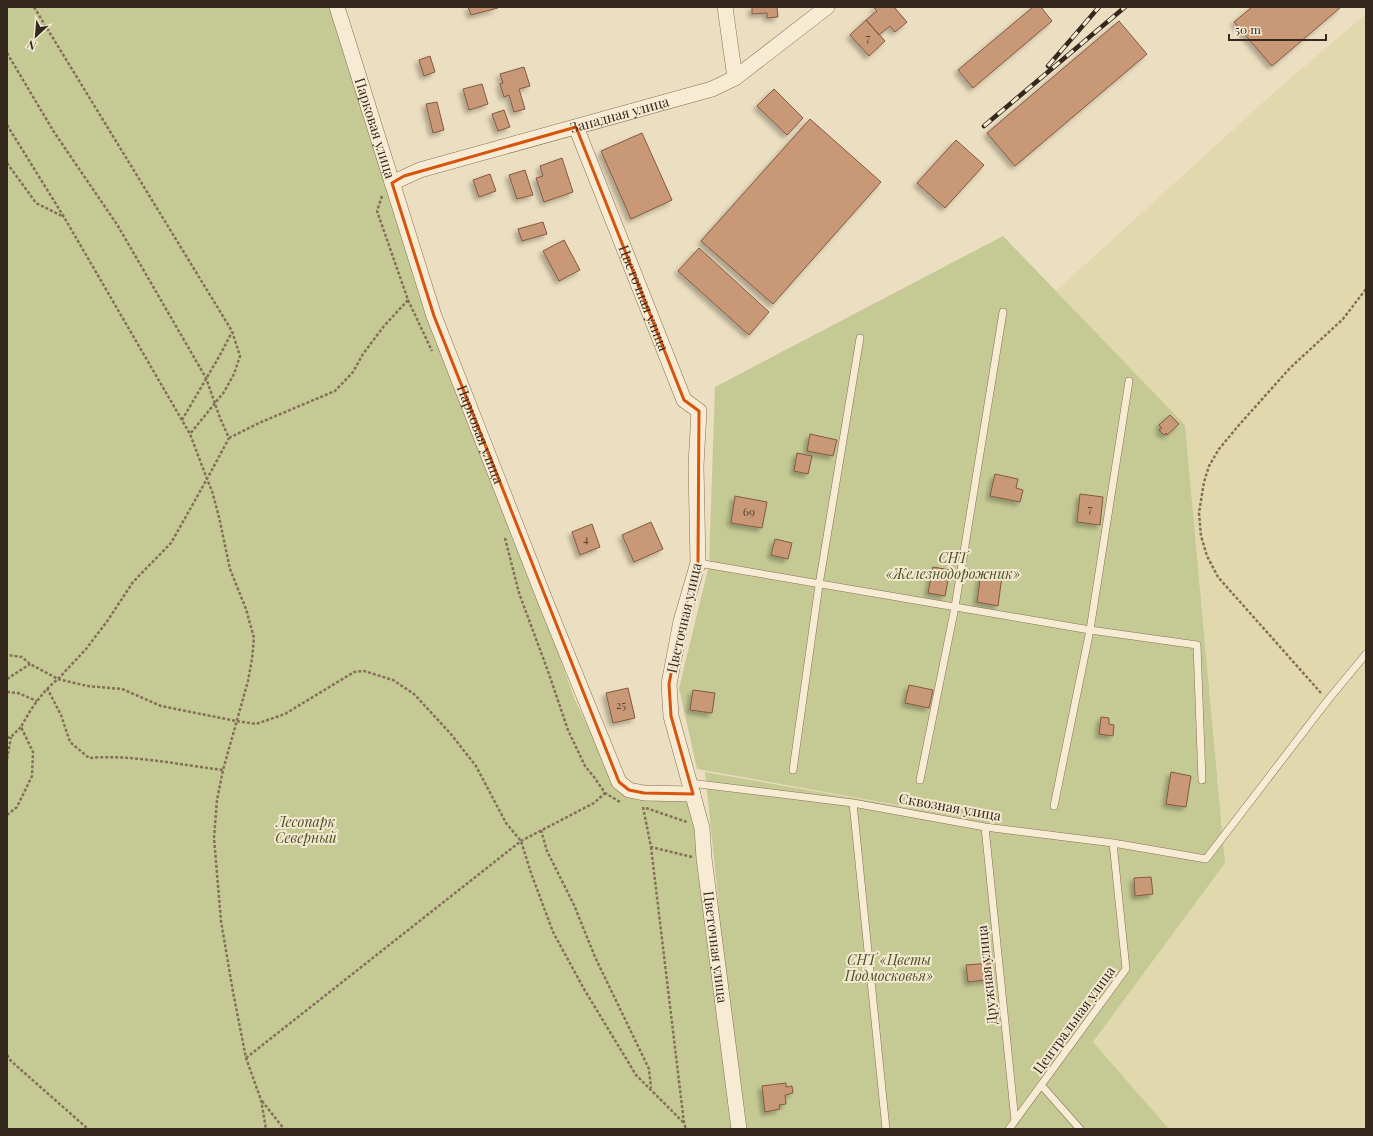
<svg xmlns="http://www.w3.org/2000/svg" width="1373" height="1136" font-family="'Playfair Display',serif">
<style>
.farmland{fill:#e2d8ae}
.green{fill:#c5ca95}
.building{fill:#c99877;stroke:#835940;filter:url(#shadow)}
.lines{fill:none;stroke-linecap:round;stroke-linejoin:round}
.lane-casing{stroke:#856f59;stroke-width:8}
.street-casing{stroke:#856f59;stroke-width:16}
.path{stroke:#856f59;stroke-width:2.5;stroke-dasharray:3 2;stroke-linecap:butt}
.lane{stroke:#f7ecd3;stroke-width:7}
.street{stroke:#f7ecd3;stroke-width:15}
.rail-casing{stroke:#35281d;stroke-width:4.5}
.rail{stroke:#f4e9d0;stroke-width:3;stroke-dasharray:9;stroke-linecap:butt}
.marked{fill:none;stroke:#d6540e;stroke-width:3;stroke-linejoin:round}
.labels{text-anchor:middle;stroke-width:4;stroke-linejoin:round;paint-order:stroke}
.number-label{font-size:12px;fill:#5a4434}
.street-label{font-size:14px;fill:#35281d;stroke:#f4e9d0}
.park-label{font-size:14px;font-style:italic;fill:#475124;stroke:#f4e9d0}
</style>
<defs>
<filter id="shadow"><feDropShadow dx="-3.5" dy="3.5" stdDeviation="2" flood-color="#0004"/></filter>
</defs>
<rect width="100%" height="100%" fill="#ecdec0"/>
<path class="farmland" d="M1366,14V1129H1169L1093,1042L1225,862L1185,425L1056,291L1280,87Z"/>
<path class="green" d="M7,7H333L477,427L575,700L596,743L636,800L682,795L703,820L719,908L705,772L1014,826L697,769L679,688L709,565L715,387L1003,236L1185,425L1225,863L1093,1042L1169,1129H7Z"/>
<path class="building" d="M468,7H497L498,8L471,15Z
M752,7H777L778,17L767,18V13L752,14Z
M873,7H894L907,22L895,32L890,26L879,35L866,20L877,11Z
M1033,7H1041L1052,21L973,88L958,70Z
M1252,7H1341L1272,66L1234,22Z
M866,20L885,41L869,56L850,35Z
M1119,21L1147,54L1015,166L987,133Z
M430,56L435,72L424,76L419,60Z
M524,67L530,86L519,89L525,109L514,112L509,95L504,97L500,84L503,83L500,74Z
M482,84L488,104L469,110L463,89Z
M774,89L803,118L787,135L757,106Z
M437,102L444,130L433,133L426,104Z
M504,110L510,127L498,131L492,114Z
M810,119L881,182L773,304L701,241Z
M642,133L672,200L631,219L601,151Z
M956,140L984,165L945,208L917,183Z
M562,158L573,192L544,202L536,178L543,176L540,166Z
M525,170L533,195L517,199L509,175Z
M490,174L496,191L479,197L473,180Z
M543,222L547,234L522,241L518,229Z
M564,240L580,270L559,281L543,251Z
M699,248L769,312L749,335L678,271Z
M1170,415L1179,424L1167,435L1166,433L1164,435L1159,430L1162,428L1159,425Z
M810,434L837,440L833,456L807,451Z
M797,453L812,456L808,474L794,471Z
M995,474L1018,479L1016,488L1023,490L1020,502L990,496Z
M1080,494L1103,497L1100,525L1077,522Z
M735,496L767,502L762,528L731,523Z
M651,522L663,549L634,562L622,535Z
M592,524L600,547L580,555L572,532Z
M775,539L792,543L788,559L771,555Z
M933,567L950,570L945,596L928,593Z
M981,573L1002,576L998,606L977,602Z
M909,685L933,690L929,708L905,703Z
M628,688L635,718L613,723L606,693Z
M693,690L715,693L712,713L690,710Z
M1101,717L1109,718V724L1114,725L1113,736L1099,734Z
M1171,772L1191,776L1186,807L1166,804Z
M1151,877L1153,894L1135,896L1134,878Z
M991,963L993,979L968,982L966,965Z
M786,1083V1087L792,1086L793,1093L785,1095L786,1104L779,1105L780,1109L765,1112L762,1086Z"/>
<g class="lines">
<g class="lane-casing">
<path id="lane" d="M698,563L1090,630L1197,645L1202,780
M793,770L819,585L860,338
M920,780L955,607L1003,312
M690,783L853,803L985,827L1113,843L1206,859L1328,700L1366,654
M853,803L886,1129
M1054,806L1090,630L1129,381
M985,827L1015,1121
M1042,1086L1080,1129
M1009,1129L1126,969L1113,843"/>
</g>
<g class="street-casing">
<g id="street">
<path id="s1" d="M337,7L434,316L545,600L619,782L629,790L644,793L693,794"/>
<path d="M725,7L735,78"/>
<path id="s2" d="M576,127L684,400L699,411L696,466L698,563L681,621L669,684L671,716L702,828L704,858L739,1129"/>
<path id="s3" d="M392,183L420,170L712,89L735,78L827,7"/>
</g>
</g>
<path class="path" d="M34,7L232,331L240,356L234,374L224,392L190,434
M7,53L54,132L118,226L206,378L220,418L229,438L207,479L212,491L219,517L230,569L246,609L254,638L252,659L248,681L223,770L217,800L214,838L221,921L233,992L246,1058L261,1100L266,1129
M7,125L64,217L190,434L207,479L171,543L133,582L108,620L86,649L58,679L30,664L22,657L7,655
M7,163L36,203L64,217
M382,196L377,211L408,300L432,351
M182,420L220,355L232,332
M229,438L259,423L335,391L353,372L363,354L384,326L408,300
M505,538L519,593L549,674L568,730L585,766L594,777L605,793L620,802
M7,679L30,664
M47,688L61,715L70,742L89,758C130,754 181,765 223,770
M7,692L18,693L37,701
M1321,693L1218,577L1207,556L1201,536L1199,513L1204,482L1209,466L1219,449L1239,425L1290,368L1343,319L1366,289
M7,738L11,737L21,727
M7,759L11,737
M643,807L651,847L692,857
M646,808L687,822
M7,815L17,807L32,776L33,752L21,727C31,708 42,692 58,679L87,686L122,689L161,706L236,721L256,724L285,714L354,672L364,671L393,680L414,694L450,733L476,766L506,823L521,841L531,873L553,932L584,989L636,1075L684,1123
M541,830L547,851L574,905L595,957L649,1069L651,1088
M651,847L684,1123L686,1129
M7,1055L11,1061L88,1129
M246,1058L521,841L594,803L605,793
M262,1101L284,1129"/>
<use href="#lane" class="lane"/>
<use href="#street" class="street"/>
<g class="rail-casing">
<path id="rail" d="M1048,66L1099,7
M984,126L1125,7"/>
</g>
<use href="#rail" class="rail"/>
</g>
<path class="marked" d="M576,127L684,400L699,411L698,563L681,621L669,684L671,716L693,794L644,793L629,790L619,782L434,316L392,183L404,176Z"/>
<g class="labels">
<g class="number-label">
<text x="868" y="42">7</text>
<text x="1090" y="513">7</text>
<text x="749" y="516">69</text>
<text x="586" y="543">4</text>
<text x="621" y="709">25</text>
</g>
<g class="street-label">
<text dy="5" stroke="none"><textPath href="#s3" startOffset="238">Западная улица</textPath></text>
<text dy="5" stroke="none"><textPath href="#s1" startOffset="127">Парковая улица</textPath></text>
<text dy="5" stroke="none"><textPath href="#s2" startOffset="184">Цветочная улица</textPath></text>
<text dy="5" stroke="none"><textPath href="#s1" startOffset="451">Парковая улица</textPath></text>
<text transform="translate(684 618) rotate(-77)" y="5">Цветочная улица</text>
<text transform="translate(950 807) rotate(10)" y="5">Сквозная улица</text>
<text dy="5" stroke="none"><textPath href="#s2" startOffset="857">Цветочная улица</textPath></text>
<text transform="translate(987 975) rotate(-96)" y="5">Дружная улица</text>
<text transform="translate(1074 1020) rotate(-54)" y="5">Центральная улица</text>
</g>
<g class="park-label">
<text x="953" y="563">СНТ<tspan x="953" dy="16">«Железнодорожник»</tspan></text>
<text x="306" y="827">Лесопарк<tspan x="306" dy="16">Северный</tspan></text>
<text x="889" y="965">СНТ «Цветы<tspan x="889" dy="16">Подмосковья»</tspan></text>
</g>
</g>
<rect width="1373" height="1136" fill="none" stroke="#35281d" stroke-width="16"/>
<g transform="translate(36 36) rotate(206)" stroke="#f4e9d0" stroke-width="3" paint-order="stroke">
<path d="M0-3L7 15L0 10L-7 15Z" fill="#35281d"/>
<text y="-6" font-size="11" font-weight="bold" text-anchor="middle" fill="#35281d">N</text>
</g>
<path d="M1229 34v6h97v-6" fill="none" stroke="#35281d" stroke-width="2"/>
<text x="1235" y="34" font-size="12" fill="#35281d" stroke="#f4e9d0" stroke-width="3" paint-order="stroke">50 m</text>
</svg>
